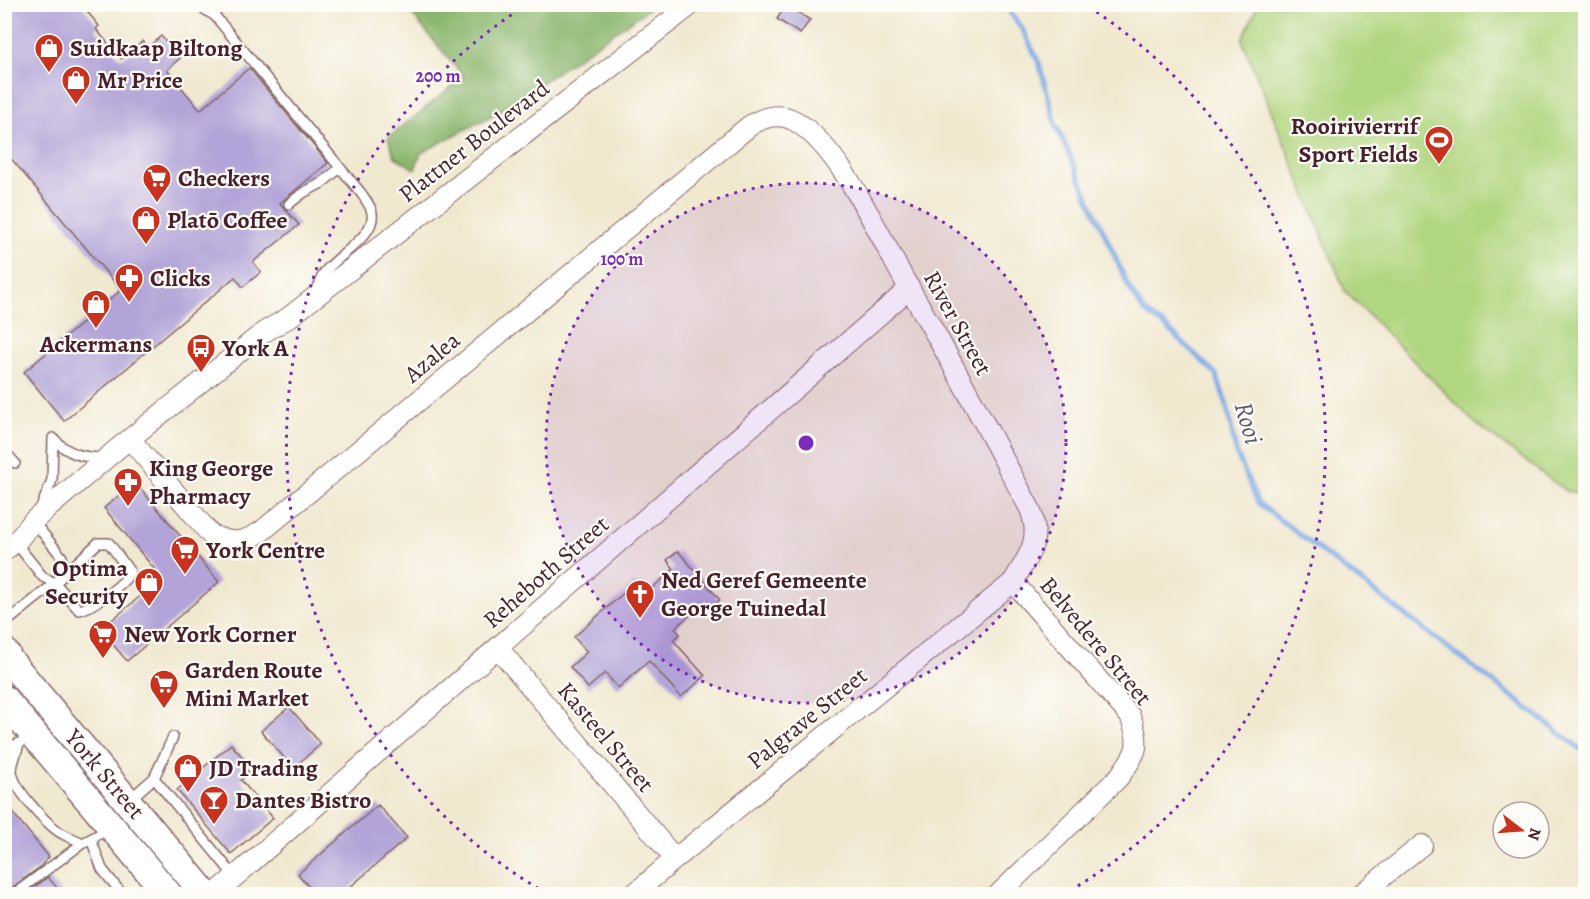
<svg xmlns="http://www.w3.org/2000/svg" width="1590" height="899" font-family="Alegreya,serif">
<style>
.green{fill:#b1d680;stroke:#7e7a56;stroke-width:1.5}
.forest{fill:#8cb76e;stroke:#6b6b4c;stroke-width:1.5}
.lines{fill:none;stroke-linecap:round;stroke-linejoin:round}
.stream{stroke:#79a8e3;stroke-width:5}
.building{fill:#b2a4d8}
.lane-casing{stroke:#846565;stroke-width:12}
.street-casing{stroke:#846565;stroke-width:22}
.secondary-casing{stroke:#846565;stroke-width:30}
.lane{stroke:#fff;stroke-width:9}
.street{stroke:#fff;stroke-width:20}
.secondary{stroke:#fff;stroke-width:27}
.ring{fill:none;stroke:#7b2cbf;stroke-width:3;stroke-dasharray:3 6}
.labels{text-anchor:middle;stroke-width:4.5;stroke-linejoin:round;paint-order:stroke}
.poi-label{font-size:24px;font-weight:bold;fill:#4a1f2b;stroke:#fdfcf7;text-anchor:start}
.street-label{font-size:24px;fill:#4a1f2b;stroke:#fdfcf7}
.water-label{font-size:26px;font-style:italic;fill:#5d5675;stroke:#fdfcf7}
.centre{fill:#7b2cbf;stroke:#fdfcf7;stroke-width:3}
.ring-label{font-size:18px;text-anchor:middle;font-weight:bold;fill:#7b2cbf;stroke:#fdfcf7;stroke-width:4.5;stroke-linejoin:round;paint-order:stroke}
</style>
<rect width="100%" height="100%" fill="#fdfcf7"/>
<filter id="ink" filterUnits="userSpaceOnUse"><feTurbulence type="fractalNoise" baseFrequency=".0167" numOctaves="2"/><feDisplacementMap in="SourceGraphic" scale="12" xChannelSelector="R" yChannelSelector="G"/><feConvolveMatrix kernelMatrix="1 2 1 2 8 2 1 2 1" color-interpolation-filters="sRGB"/></filter>
<filter id="wash" filterUnits="userSpaceOnUse"><feTurbulence type="fractalNoise" baseFrequency=".008" numOctaves="4" result="noise"/><feDisplacementMap in="SourceGraphic" scale="24" xChannelSelector="R" yChannelSelector="G"/><feGaussianBlur stdDeviation="1.35" result="paint"/><feColorMatrix in="noise" values="0 0 0 0 0 0 0 0 0 0 0 0 0 0 0 0 0 1.4 0 .05"/><feComposite in="paint" operator="in"/></filter>
<g filter="url(#wash)">
<rect width="100%" height="100%" fill="#f1e8d0"/>
<path class="green" d="M1258,5H1585V494L1566,491L1476,424L1345,291L1242,40Z"/>
<path class="forest" d="M404,5H654L500,111L421,153L415,169L395,157L388,138L464,77Z"/>
<g class="lines">
<path class="stream" d="M1004,4L1023,30L1039,63L1056,125L1129,288L1144,311L1166,327L1216,374L1227,406L1236,452L1258,503L1586,753"/>
</g>
<g id="blocks">
<path class="building" d="M4,4H81L99,26L96,29L121,59L143,41L148,47L161,36L180,58L167,70L200,110L249,68L328,163L280,203L299,225L253,262L261,272L243,287L235,277L64,421L24,372L121,290L4,150Z
M786,5L810,20L800,34L777,19Z
M135,482L219,582L127,661L110,641L117,635L107,624L155,584L156,571L104,508Z
M678,551L720,600L710,609L704,603L675,628L680,634L673,640L705,676L681,697L649,661L618,688L605,673L588,688L570,667L587,652L574,637L635,583L645,594L674,569L667,560Z
M289,707L321,744L293,768L261,731Z
M231,744L245,760L241,763L249,773L241,780L273,818L231,854L177,790Z
M4,802L49,857L40,867L10,889L7,894H4Z
M378,805L407,838L342,894H315L298,874Z
M48,877L62,894H25Z"/>
</g>
</g>
<g filter="url(#ink)">
<use href="#blocks" fill-opacity="0" stroke="#846565" stroke-width="1.5"/>
<g class="lines">
<g class="lane-casing">
<path id="lane" d="M194,4L198,5L215,16L361,193C365,199 371,206 372,213C376,236 336,256 324,273C321,278 319,285 318,290
M289,204L303,193L322,183L340,168
M53,438C67,454 84,458 104,458
M4,451L15,463
M41,508L52,480L53,438
M33,521L62,557L63,568L59,576
M4,624L55,583L98,543H109L130,572C125,584 91,608 79,610L55,583L43,577L15,542
M4,638L15,651
M19,744C17,752 12,763 12,771C13,788 44,821 58,831C65,836 75,839 83,843L109,829
M4,749L22,742
M154,778L235,877
M130,799L154,778L173,737
M91,839L102,869L122,894
M14,894L83,843"/>
</g>
<g class="street-casing">
<path id="street" d="M130,439L211,535C233,544 242,544 262,531L748,127C762,117 779,112 795,121C840,147 879,235 905,281C949,355 989,432 1030,509C1042,540 1029,555 1013,582L675,859L634,894
M4,551L18,540L33,521L117,449L264,332L288,318L692,4
M498,648L675,859
M215,894L910,288
M999,894L1119,777C1137,752 1142,746 1130,716L1013,582
M1361,894L1422,845"/>
</g>
<g class="secondary-casing">
<path id="secondary" d="M4,654L205,894
M4,699L168,894"/>
</g>
<use href="#lane" class="lane"/>
<use href="#street" class="street"/>
<use href="#secondary" class="secondary"/>
</g>
</g>
<circle cx="806" cy="443" r="260" fill="#7b2cbf" fill-opacity=".12"/>
<g class="ring">
<circle cx="806" cy="443" r="260"/>
<path d="M546 893A520 520 0 0 1 523 7M1089 7A520 520 0 0 1 1066 893"/>
</g>
<defs>
<g id="shop-pin" transform="scale(1.5)"><path d="M0 17L-7.5 6A9.5 9.5 0 1 1 7.5 6Z" fill="#c8321e" stroke="#fdfcf7"/><path d="M-5-2.5h2.3a2.7 3.5 0 0 1 5.4 0H5L5.5 6h-11ZM-1.5-2.5h3a1.5 2.3 0 0 0-3 0Z" fill="#fff"/></g>
<g id="stadium-pin" transform="scale(1.5)"><path d="M0 17L-7.5 6A9.5 9.5 0 1 1 7.5 6Z" fill="#c8321e" stroke="#fdfcf7"/><path d="M0-5a6.5 5 0 1 0 0 10a6.5 5 0 1 0 0-10ZM-3.5-1.8h7v3.6h-7Z" fill="#fff"/></g>
<g id="supermarket-pin" transform="scale(1.5)"><path d="M0 17L-7.5 6A9.5 9.5 0 1 1 7.5 6Z" fill="#c8321e" stroke="#fdfcf7"/><path d="M-6-5.5h2.5l.6 2H6L4.5 2H-2.5L-4.4-4H-6ZM-1.5 3.2a1.3 1.3 0 1 0 .1 0ZM3 3.2a1.3 1.3 0 1 0 .1 0Z" fill="#fff"/></g>
<g id="pharmacy-pin" transform="scale(1.5)"><path d="M0 17L-7.5 6A9.5 9.5 0 1 1 7.5 6Z" fill="#c8321e" stroke="#fdfcf7"/><path d="M-2-6h4v4h4v4h-4v4h-4v-4h-4v-4h4Z" fill="#fff"/></g>
<g id="bus-pin" transform="scale(1.5)"><path d="M0 17L-7.5 6A9.5 9.5 0 1 1 7.5 6Z" fill="#c8321e" stroke="#fdfcf7"/><path d="M-5-6H5V4H4V6H2V4H-2V6H-4V4H-5ZM-3.5-4V0h7V-4ZM-3.5 1.2v1.5H-2V1.2ZM2 1.2v1.5H3.5V1.2Z" fill="#fff"/></g>
<g id="church-pin" transform="scale(1.5)"><path d="M0 17L-7.5 6A9.5 9.5 0 1 1 7.5 6Z" fill="#c8321e" stroke="#fdfcf7"/><path d="M-1.2-6h2.4v3.5h3.3v2.4h-3.3V6h-2.4V-.1h-3.3v-2.4h3.3Z" fill="#fff"/></g>
<g id="bar-pin" transform="scale(1.5)"><path d="M0 17L-7.5 6A9.5 9.5 0 1 1 7.5 6Z" fill="#c8321e" stroke="#fdfcf7"/><path d="M-6-5H6L.8 .8V4.5H3.5V6h-7V4.5H-.8V.8Z" fill="#fff"/></g>
</defs>
<g fill-rule="evenodd">
<use href="#shop-pin" x="49" y="48"/>
<use href="#shop-pin" x="76" y="80"/>
<use href="#stadium-pin" x="1439" y="140"/>
<use href="#supermarket-pin" x="157" y="178"/>
<use href="#shop-pin" x="146" y="220"/>
<use href="#pharmacy-pin" x="129" y="278"/>
<use href="#shop-pin" x="96" y="304"/>
<use href="#bus-pin" x="201" y="348"/>
<use href="#pharmacy-pin" x="128" y="482"/>
<use href="#supermarket-pin" x="185" y="550"/>
<use href="#shop-pin" x="149" y="582"/>
<use href="#church-pin" x="640" y="594"/>
<use href="#supermarket-pin" x="103" y="634"/>
<use href="#supermarket-pin" x="164" y="684"/>
<use href="#shop-pin" x="188" y="768"/>
<use href="#bar-pin" x="214" y="800"/>
</g>
<g class="labels">
<g class="poi-label">
<text x="70" y="56">Suidkaap Biltong</text>
<text x="97" y="88">Mr Price</text>
<text x="1418" y="134" text-anchor="end">Rooirivierrif<tspan x="1418" dy="28">Sport Fields</tspan></text>
<text x="178" y="186">Checkers</text>
<text x="167" y="228">Platō Coffee</text>
<text x="150" y="286">Clicks</text>
<text x="96" y="352" text-anchor="middle">Ackermans</text>
<text x="222" y="356">York A</text>
<text x="149" y="476">King George<tspan x="149" dy="28">Pharmacy</tspan></text>
<text x="206" y="558">York Centre</text>
<text x="128" y="576" text-anchor="end">Optima<tspan x="128" dy="28">Security</tspan></text>
<text x="661" y="588">Ned Geref Gemeente<tspan x="661" dy="28">George Tuinedal</tspan></text>
<text x="124" y="642">New York Corner</text>
<text x="185" y="678">Garden Route<tspan x="185" dy="28">Mini Market</tspan></text>
<text x="209" y="776">JD Trading</text>
<text x="235" y="808">Dantes Bistro</text>
</g>
<g class="street-label">
<text transform="translate(474 141) rotate(-38)" y="8">Plattner Boulevard</text>
<text transform="translate(958 323) rotate(61)" y="8">River Street</text>
<text transform="translate(432 357) rotate(-40)" y="8">Azalea</text>
<text transform="translate(546 572) rotate(-41)" y="8">Reheboth Street</text>
<text transform="translate(1096 641) rotate(50)" y="8">Belvedere Street</text>
<text transform="translate(807 718) rotate(-39)" y="8">Palgrave Street</text>
<text transform="translate(606 737) rotate(50)" y="8">Kasteel Street</text>
<text transform="translate(105 774) rotate(50)" y="8">York Street</text>
</g>
<g class="water-label">
<text transform="translate(1249 423) rotate(74)" y="9">Rooi</text>
</g>
</g>
<circle cx="806" cy="443" r="9" class="centre"/>
<g class="ring-label">
<text x="438" y="82">200 m</text>
<text x="622" y="265">100 m</text>
</g>
<rect width="1590" height="899" fill="none" stroke="#fdfcf7" stroke-width="24"/>
<g transform="translate(1521 830) rotate(107)"><circle r="28" fill="#fdfcf7" stroke="#b5a4a5" stroke-width="1.5"/>
<path d="M0-4.5L10 22L0 15L-10 22Z" fill="#c8321e"/>
<text y="-9" font-size="16" font-weight="bold" text-anchor="middle" fill="#4a1f2b">N</text>
</g>
</svg>
